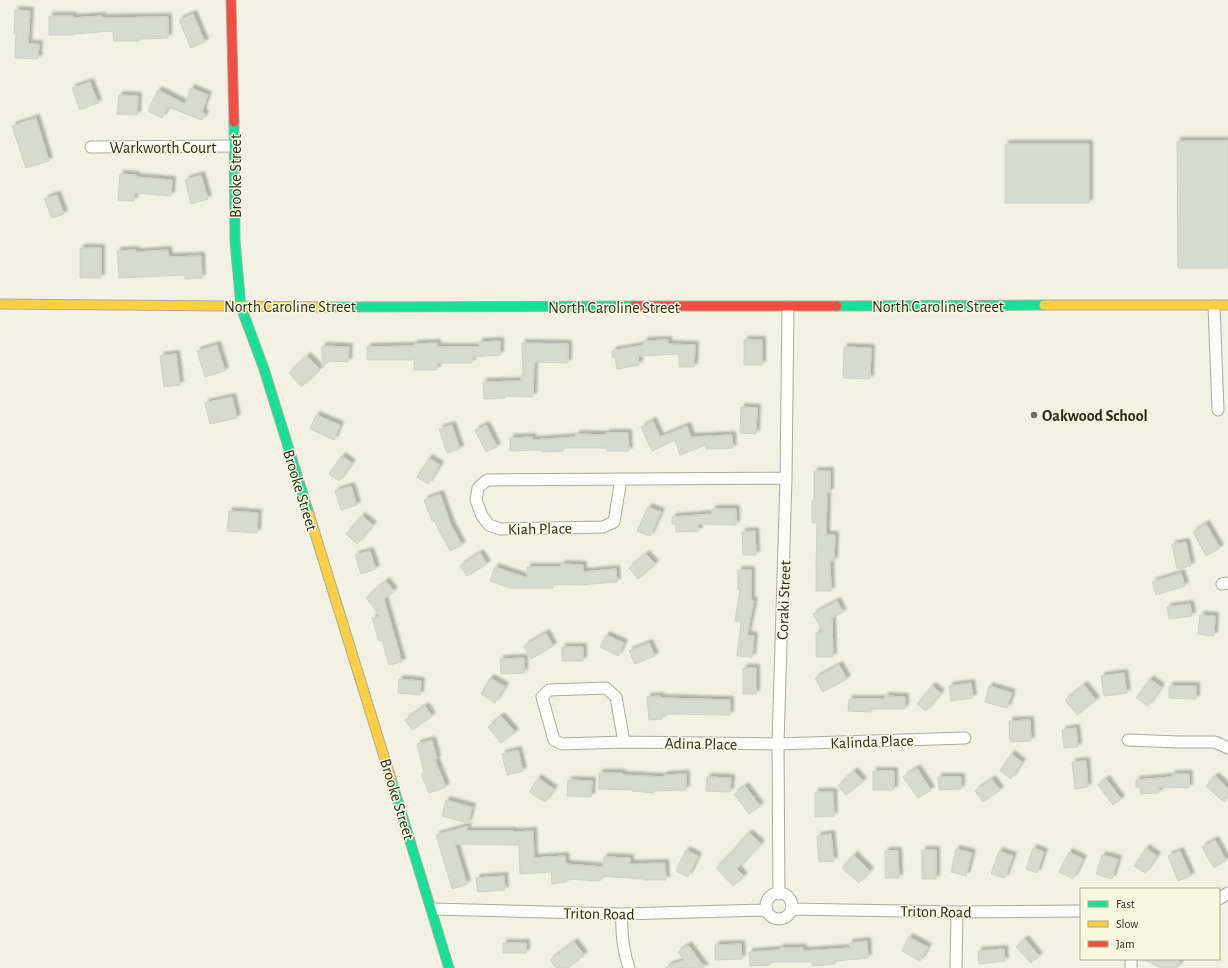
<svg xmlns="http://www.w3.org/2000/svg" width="1228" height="968" font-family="'Alegreya Sans',sans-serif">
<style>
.building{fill:#d7dacf;stroke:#cdd0c6;filter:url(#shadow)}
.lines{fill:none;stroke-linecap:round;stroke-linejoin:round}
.street-casing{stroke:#ababa0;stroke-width:13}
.fast-casing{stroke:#ababa0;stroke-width:11}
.slow-casing{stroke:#ababa0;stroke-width:11}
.jam-casing{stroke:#ababa0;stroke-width:11}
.street{stroke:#fdfdfb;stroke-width:11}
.fast{stroke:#16e098;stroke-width:9}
.slow{stroke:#ffcf43;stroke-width:9}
.jam{stroke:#f24e42;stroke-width:9}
.poi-dot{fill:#707065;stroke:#f7f8de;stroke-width:1.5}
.labels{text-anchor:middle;stroke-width:3;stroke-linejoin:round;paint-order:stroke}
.street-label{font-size:16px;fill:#2a2a21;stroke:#f7f8de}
.poi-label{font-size:16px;font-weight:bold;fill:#2a2a21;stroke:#f7f8de;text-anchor:start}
</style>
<defs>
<filter id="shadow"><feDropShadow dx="3.5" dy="-3.5" stdDeviation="1" flood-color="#0004"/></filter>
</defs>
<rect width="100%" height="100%" fill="#f1f2e4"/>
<path class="building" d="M15,10L30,11L28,44H39L38,59L15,58L16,34H14Z
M193,14L205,42L191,48L179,20Z
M49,16H73V18L102,16V18L168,17V38L139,39V41H114L113,31L73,34V35H49Z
M90,82L98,103L80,110L72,88Z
M191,88L208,95L202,112L205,114L202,120L168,107L162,118L148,111L158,90L185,104Z
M119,95L138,96L137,115L117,114Z
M36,118L49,161L26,168L12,126Z
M1177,141H1228V268H1178Z
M1005,144H1089V203H1005Z
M120,174L136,175L135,177L172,180L171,196L134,193V201L118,200Z
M201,175L208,199L191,204L185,180Z
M57,195L64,214L52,218L44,199Z
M80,248H101V278H80Z
M136,250V252L168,250L169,257L201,256L202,278L185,279V275L119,278L117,251Z
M668,340V344L695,345L694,367H679V354L638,356L639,365L617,369L615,357H612V351L644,345V341Z
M744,340H762V365H744Z
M500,341V355L472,357V363H437V370H414V360H367V347L414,346V344L437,343V347H479V342Z
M522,343L568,344V363L536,362V363H534L533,397L505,396V398L484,399L483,382L521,381V376H523Z
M217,345L225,371L205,377L197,351Z
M322,346L349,347L348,362L328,361L322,367Z
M844,347L871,348L870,379L843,378Z
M176,354L180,385L164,387L160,356Z
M307,356L320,369L301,387L289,373Z
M232,397L237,418L210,424L205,403Z
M741,407L757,408L756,434L740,433Z
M316,415L340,425L334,440L310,429Z
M653,421L660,437L687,426L691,437L732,435L733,448L706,449L705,445L680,455L675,440L652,451L641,427Z
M452,425L460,449L447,453L439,429Z
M486,425L497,447L486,452L475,430Z
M606,433H628L629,451H607L606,448H563V451L542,452L541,450L510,451V438L532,437V440L576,437V434L606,435Z
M342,456L352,463L339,481L329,474Z
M429,458L440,465L428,484L417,477Z
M814,471H830V492H827L826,535H835L834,561H830L831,591H816V569L817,523H812V501H814Z
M351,486L357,505L341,510L335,491Z
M440,494L451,525L462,545L450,551L434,521H432L424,500Z
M648,507L661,512L650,536L637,531Z
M712,509H736V525L698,524L699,531L676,532L675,524H672V517L712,514Z
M229,511L258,513L257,533L227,531Z
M362,516L373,525L357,544L346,534Z
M1206,524L1220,548L1206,556L1193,532Z
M755,531L756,555H743L742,532Z
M1186,542L1191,566L1177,569L1172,544Z
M370,551L376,569L361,574L355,555Z
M480,553L487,564L467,576L460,566Z
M646,554L655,564L638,579L629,568Z
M561,564L583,565V572L616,569L617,582L578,585L553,584V588H510L490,581L495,567L527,578V567H561Z
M738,570H751V600L754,601L747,635L754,636L752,657L737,656L741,622L735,621L740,590H738Z
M1181,573L1185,586L1156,595L1152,582Z
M386,581L394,591L384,599L402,662L389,665L382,640L379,641L372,618L380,616L366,598Z
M837,601L843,612L832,618L833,657H816V633L823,632L813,614Z
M1190,604L1192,616L1169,619L1167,607Z
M1200,615L1215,616L1214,636L1198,634Z
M546,633L553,646L531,659L524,646Z
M606,635L624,643L618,656L600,647Z
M649,643L655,656L635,664L629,651Z
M562,647H583V661H562Z
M524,658V673L501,674L500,659Z
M839,665L847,679L823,692L815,678Z
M743,668H756V694H743Z
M1124,673L1127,693L1104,696L1101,676Z
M490,678L505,686L495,703L481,694Z
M399,679L421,681L420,695L398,693Z
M1150,679L1161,687L1148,706L1136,698Z
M971,683L973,698L951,701L949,686Z
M1084,685L1096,700L1077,715L1065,700Z
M932,686L941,693L926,711L917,704Z
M989,686L1012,693L1007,708L985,702Z
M1169,686H1196V699L1169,698Z
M660,696L661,698L730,700V715L662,714V719L649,720L647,697Z
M885,696L905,697V709H871V712L848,711L849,699H885Z
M425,706L432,716L412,730L405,720Z
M501,716L515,732L501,743L488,727Z
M1030,720L1031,741L1010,742L1009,721Z
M1076,728L1078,747L1064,748L1062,730Z
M432,740L437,759L435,760L446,787L429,793L421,774L424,772L417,744Z
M518,750L523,771L507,775L502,754Z
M1011,754L1022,762L1011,779L1000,771Z
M1086,761L1088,787L1075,789L1072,762Z
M917,768L931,790L918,798L903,777Z
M854,771L863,781L846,795L838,786Z
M873,771H894V790H873Z
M599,773H622V775L664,777V775L686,774V790L653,791V793L632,791V790L599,789Z
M1172,774H1189V788L1159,787V793L1141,794L1140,787H1136V780L1172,777Z
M1215,776L1228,788V797L1224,802L1206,786Z
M707,777L731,778L730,792L706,791Z
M938,777H961V789L939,790Z
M538,778L554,789L545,802L529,792Z
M992,779L1000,790L983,802L975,791Z
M1106,779L1121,799L1113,805L1098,785Z
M568,780L592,781L591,797L567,796Z
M745,786L760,806L749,814L734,794Z
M815,792H833L834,816L815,817Z
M446,800L472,807L468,823L442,816Z
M468,826L466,831H513V832L533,831L534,858L565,856L566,864L603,867L604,857L630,858V864L665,863L666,880H643V879L601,876L600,881L567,879V882L552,884L551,872L520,874L519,845L455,844L467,884L452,889L436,835Z
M749,833L761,844L737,869L744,876L733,886L716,868L736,848H735Z
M831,834L834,861L819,862L817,836Z
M1215,840L1226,860L1214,868L1202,847Z
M1033,848L1044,852L1037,873L1026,869Z
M1146,848L1157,856L1145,873L1134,866Z
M956,849L972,853L966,876L951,872Z
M686,850L698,856L688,877L676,871Z
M922,850H936V879H922Z
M885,851H898L899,878H885Z
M999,851L1013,856L1005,878L991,874Z
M1180,851L1191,876L1178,881L1168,856Z
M1069,852L1083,859L1073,879L1059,872Z
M854,855L870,871L859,883L842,868Z
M1102,855L1118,859L1112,879L1096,874Z
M504,876L505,890L478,892L476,878Z
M909,937L928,947L920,961L902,951Z
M1025,939L1039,956L1031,963L1016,947Z
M867,941L868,958L835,961V964L812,966V962H770V965L750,966L749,952L780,950V948H803V951L850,948L849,943Z
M574,942L584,955L568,968H556L550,960Z
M503,943H526V953H503Z
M741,944L742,959L715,960V945Z
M688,945L705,968H666V967L684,960L678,952Z
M1004,949L1005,961L979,964L978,951Z
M1143,959H1181L1177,968H1161Z"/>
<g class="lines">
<g class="street-casing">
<path id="street" d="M91,147L235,146
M1214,306L1218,410
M621,479L614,522L603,527L500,529L489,525L482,516L476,500L478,488L487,480L786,478
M1222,584L1228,583
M1128,740L1178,742H1215L1228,748
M624,742L616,697L606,688L549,690L542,697L554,740L562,744L624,742L778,744L965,738
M766 906a13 13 0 1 1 26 0a13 13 0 1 1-26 0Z
M779,894L778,744L786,478L788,307
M1219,899L1228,893
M432,909L622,914L767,910
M791,909L957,912L1081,911
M622,914C621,932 623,950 629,968
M956,968L957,912
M1131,968V959"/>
</g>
<g class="fast-casing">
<path id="fast" d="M234,122L235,241L241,307L264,369L309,514
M837,306L1044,305
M328,307L634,306
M391,779L449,968"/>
</g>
<g class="slow-casing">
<path id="slow" d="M0,304L328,307
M1044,305H1228
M309,514L391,779"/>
</g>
<g class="jam-casing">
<path id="jam" d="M231,0L234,122
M634,306H837"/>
</g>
<use href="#street" class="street"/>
<use href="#fast" class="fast"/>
<use href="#slow" class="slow"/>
<use href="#jam" class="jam"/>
</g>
<circle class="poi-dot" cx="1034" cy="415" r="4"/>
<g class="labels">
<g class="street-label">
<text x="163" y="153">Warkworth Court</text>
<text transform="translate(235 176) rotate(-90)" y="6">Brooke Street</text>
<text x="290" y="312">North Caroline Street</text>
<text x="938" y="312">North Caroline Street</text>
<text x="614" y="313">North Caroline Street</text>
<text transform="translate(301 490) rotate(73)" y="6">Brooke Street</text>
<text transform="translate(540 528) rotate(-1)" y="6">Kiah Place</text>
<text transform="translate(783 600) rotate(-88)" y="6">Coraki Street</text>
<text transform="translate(872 741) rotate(-2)" y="6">Kalinda Place</text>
<text transform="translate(701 743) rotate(1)" y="6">Adina Place</text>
<text transform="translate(398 799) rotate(73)" y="6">Brooke Street</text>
<text transform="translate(936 911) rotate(1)" y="6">Triton Road</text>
<text transform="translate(599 913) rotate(1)" y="6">Triton Road</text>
</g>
<g class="poi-label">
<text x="1042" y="421">Oakwood School</text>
</g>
</g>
<rect x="1080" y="888" width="140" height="72" fill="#f7f8de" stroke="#a5a692"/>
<rect x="1088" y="901" width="20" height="6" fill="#16e098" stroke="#a5a692"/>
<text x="1116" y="908" font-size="12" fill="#2a2a21">Fast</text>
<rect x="1088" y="921" width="20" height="6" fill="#ffcf43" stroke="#a5a692"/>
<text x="1116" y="928" font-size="12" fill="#2a2a21">Slow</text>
<rect x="1088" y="941" width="20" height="6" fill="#f24e42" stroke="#a5a692"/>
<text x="1116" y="948" font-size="12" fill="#2a2a21">Jam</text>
</svg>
